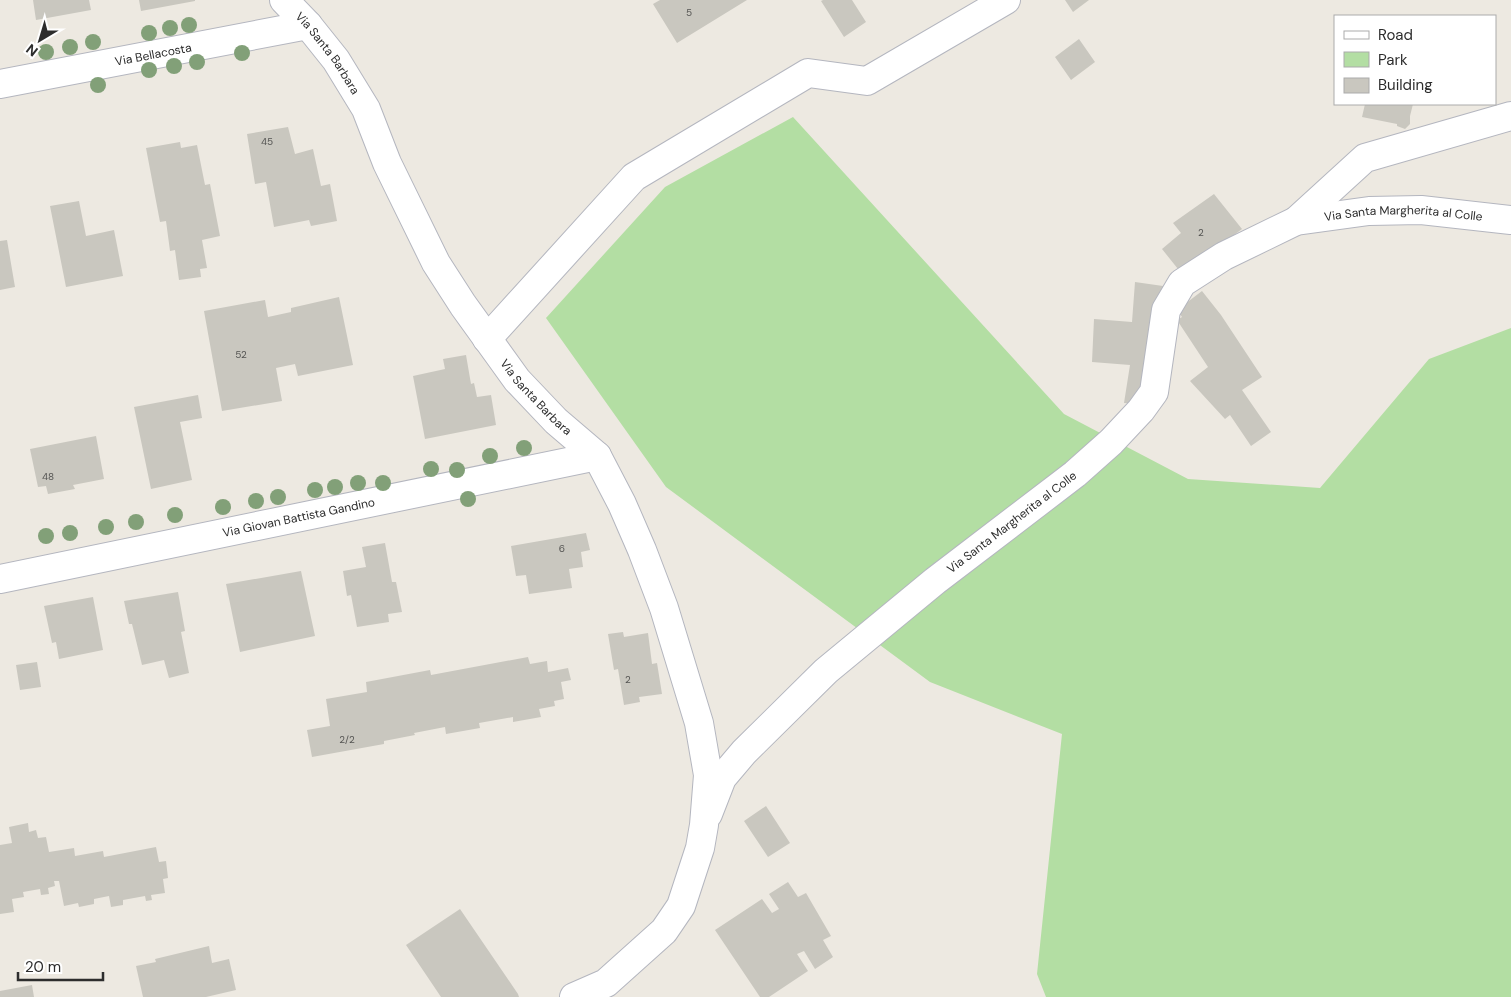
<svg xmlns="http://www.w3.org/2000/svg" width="1511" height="997" font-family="'DM Sans',sans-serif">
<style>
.green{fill:#b3dea3}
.building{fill:#c9c7bf}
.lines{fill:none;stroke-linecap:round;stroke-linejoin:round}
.minor-casing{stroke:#b4b6bf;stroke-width:30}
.tertiary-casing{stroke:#b4b6bf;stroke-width:30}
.minor{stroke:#fff;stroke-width:28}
.tertiary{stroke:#fff;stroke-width:28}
.tree{fill:#82a078}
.labels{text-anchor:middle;stroke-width:4.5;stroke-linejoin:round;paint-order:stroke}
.number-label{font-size:10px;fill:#545452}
.street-label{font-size:12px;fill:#2d2d2d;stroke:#fff}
</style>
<rect width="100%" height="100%" fill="#ede9e1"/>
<path class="green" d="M793,117L1064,414L1188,479L1320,488L1429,359L1511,328V997H1046L1037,974L1062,734L930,682L666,487L546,318L665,187Z"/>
<path class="building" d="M33,0H89L91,10L36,20Z
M139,0H195V1L141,11Z
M660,0H747L677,43L653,4Z
M823,0H852L866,22L844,37L821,1Z
M1065,0H1089L1073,12Z
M1079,39L1095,62L1071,80L1055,57Z
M1365,104H1413L1410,116V124L1405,129L1397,126V124L1362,117Z
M288,127L295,154L313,149L321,186L330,184L337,221L311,226L309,220L274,227L266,182L255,184L247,134Z
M180,142L181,148L197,145L205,185L210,184L220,236L202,240L207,268L200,269L201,277L179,280L175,250L170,251L166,221L160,222L146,148Z
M1214,194L1242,229L1182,274L1162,249L1181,233L1173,223Z
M79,201L86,236L114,230L123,276L66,287L50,206Z
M7,240L15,287L0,290V241Z
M1135,282L1170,287L1142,404L1124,403L1130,365L1092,362L1094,319L1132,322Z
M1202,291L1221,315L1262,377L1242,390L1271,432L1251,446L1230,415L1225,419L1190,381L1208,367L1177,320L1182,317L1177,310Z
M339,297L353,365L298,376L295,364L276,368L282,401L222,411L204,311L265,300L268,317L291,312V308Z
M466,355L471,384L474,383L477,397L491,395L496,425L425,439L413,376L445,369L443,359Z
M198,395L202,418L180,422L192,480L151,489L134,407Z
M96,436L104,479L73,485L75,489L48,494L46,486L38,487L30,449Z
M586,533L590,550L581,552L583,567L569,569L572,588L529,594L526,575L516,576L511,546Z
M385,543L392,582H396L402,612L388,614L389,622L357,627L351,595L347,596L343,571L366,567L362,547Z
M301,571L315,636L240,652L226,584Z
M178,592L185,631L181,632L189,673L169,678L164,660L142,665L132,624H129L124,601Z
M93,597L103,650L59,659L56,642L52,643L44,606Z
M623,632L624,637L648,633L652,664L657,663L662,694L639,697L640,702L624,705L618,669L614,670L608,634Z
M528,657L530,664L547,661L548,672L568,668L571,680L561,682L564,699L554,701L555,706L539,709L541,717L513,722V717L479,723L480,728L446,734L445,727L414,733L415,735L384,741V744L312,757L307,730L330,726L326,699L367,692L366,682L430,670L431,675Z
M37,662L41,687L20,690L16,665Z
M766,806L790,843L768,857L744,821Z
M28,823L29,832L36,830L38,838L46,837L49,852L74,848L75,856L103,851L104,857L156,847L159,862L166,861L168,878L163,879L165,893L151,895L152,900L146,901L145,896L123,900V905L111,907L109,896L94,899V904L79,907L78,903L64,906L59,881H54L55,886L48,888L49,894L41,895L40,889L23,892L24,897L12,899L14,912L0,914V845L12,843L9,827Z
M788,882L798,897L806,893L831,936L823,940L833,957L815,969L804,951L797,954L808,971L769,997H760L715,930L762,899L772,913L779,909L769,894Z
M460,909L518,994L519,997H441L406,945Z
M209,946L212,963L229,959L236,990L206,997H143L136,966L156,962L155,959Z
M32,985L34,997H0V991Z"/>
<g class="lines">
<g class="minor-casing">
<g id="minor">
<path id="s1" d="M0,84L308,25"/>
<path d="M1296,221L1365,158L1511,116"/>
<path d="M487,339L634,177L808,73L867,81L1006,0"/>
<path id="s2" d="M708,814L722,778L744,752L826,671L935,581L1075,474L1111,442L1141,410L1154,392L1166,310L1182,283L1224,256L1296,221L1369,211L1421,210L1511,220"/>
</g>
</g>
<g class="tertiary-casing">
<g id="tertiary">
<path id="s3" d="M284,0L308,25L336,60L366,109L387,163L436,263L463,305L517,380L556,421L597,456L622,504L642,550L664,608L699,723L708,775L704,825L700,848L681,906L664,931L606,983L574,997"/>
<path id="s4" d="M0,579L597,456"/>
</g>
</g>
<use href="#minor" class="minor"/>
<use href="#tertiary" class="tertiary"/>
</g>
<g class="tree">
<circle cx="189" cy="25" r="8"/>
<circle cx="170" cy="28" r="8"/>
<circle cx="149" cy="33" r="8"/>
<circle cx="93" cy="42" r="8"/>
<circle cx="70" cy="47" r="8"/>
<circle cx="46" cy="52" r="8"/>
<circle cx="242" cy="53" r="8"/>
<circle cx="197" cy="62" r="8"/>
<circle cx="174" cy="66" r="8"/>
<circle cx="149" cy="70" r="8"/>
<circle cx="98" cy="85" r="8"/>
<circle cx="524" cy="448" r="8"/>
<circle cx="490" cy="456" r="8"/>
<circle cx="431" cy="469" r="8"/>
<circle cx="457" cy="470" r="8"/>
<circle cx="358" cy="483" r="8"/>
<circle cx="383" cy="483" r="8"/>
<circle cx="335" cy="487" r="8"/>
<circle cx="315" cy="490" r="8"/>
<circle cx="278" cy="497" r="8"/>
<circle cx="468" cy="499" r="8"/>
<circle cx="256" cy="501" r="8"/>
<circle cx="223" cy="507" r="8"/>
<circle cx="175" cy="515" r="8"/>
<circle cx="136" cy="522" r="8"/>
<circle cx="106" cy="527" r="8"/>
<circle cx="70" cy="533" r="8"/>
<circle cx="46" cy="536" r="8"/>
</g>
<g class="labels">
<g class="number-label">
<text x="689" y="16">5</text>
<text x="267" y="145">45</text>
<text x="1201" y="236">2</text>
<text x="241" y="358">52</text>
<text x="48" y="480">48</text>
<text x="562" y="552">6</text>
<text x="628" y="683">2</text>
<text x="347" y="743">2/2</text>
</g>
<g class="street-label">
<text dy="4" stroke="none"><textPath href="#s1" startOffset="156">Via Bellacosta</textPath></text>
<text dy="4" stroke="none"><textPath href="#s3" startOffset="69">Via Santa Barbara</textPath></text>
<text dy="4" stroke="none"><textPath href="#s2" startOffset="972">Via Santa Margherita al Colle</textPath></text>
<text dy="4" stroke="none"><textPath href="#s3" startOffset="474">Via Santa Barbara</textPath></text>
<text dy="4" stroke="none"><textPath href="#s4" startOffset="305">Via Giovan Battista Gandino</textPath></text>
<text dy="4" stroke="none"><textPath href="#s2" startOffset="426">Via Santa Margherita al Colle</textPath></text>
</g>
</g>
<rect x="1334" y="15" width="162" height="90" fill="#ffffff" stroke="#ababab"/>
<rect x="1344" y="31" width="25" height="8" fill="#ffffff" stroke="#ababab"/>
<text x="1378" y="40" font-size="15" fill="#2d2d2d">Road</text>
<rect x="1344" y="52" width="25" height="15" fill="#b3dea3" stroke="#ababab"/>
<text x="1378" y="65" font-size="15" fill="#2d2d2d">Park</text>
<rect x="1344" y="78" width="25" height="15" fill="#c9c7bf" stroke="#ababab"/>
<text x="1378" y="90" font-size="15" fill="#2d2d2d">Building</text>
<g transform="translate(40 40) rotate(218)" stroke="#ffffff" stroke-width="4" paint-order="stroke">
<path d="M0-4L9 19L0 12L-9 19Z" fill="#2d2d2d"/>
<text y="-8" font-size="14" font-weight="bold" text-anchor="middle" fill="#2d2d2d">N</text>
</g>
<path d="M18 972v8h85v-8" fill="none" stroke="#2d2d2d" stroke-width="2.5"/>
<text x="25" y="972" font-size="15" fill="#2d2d2d" stroke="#ffffff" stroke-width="4" paint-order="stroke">20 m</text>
</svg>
